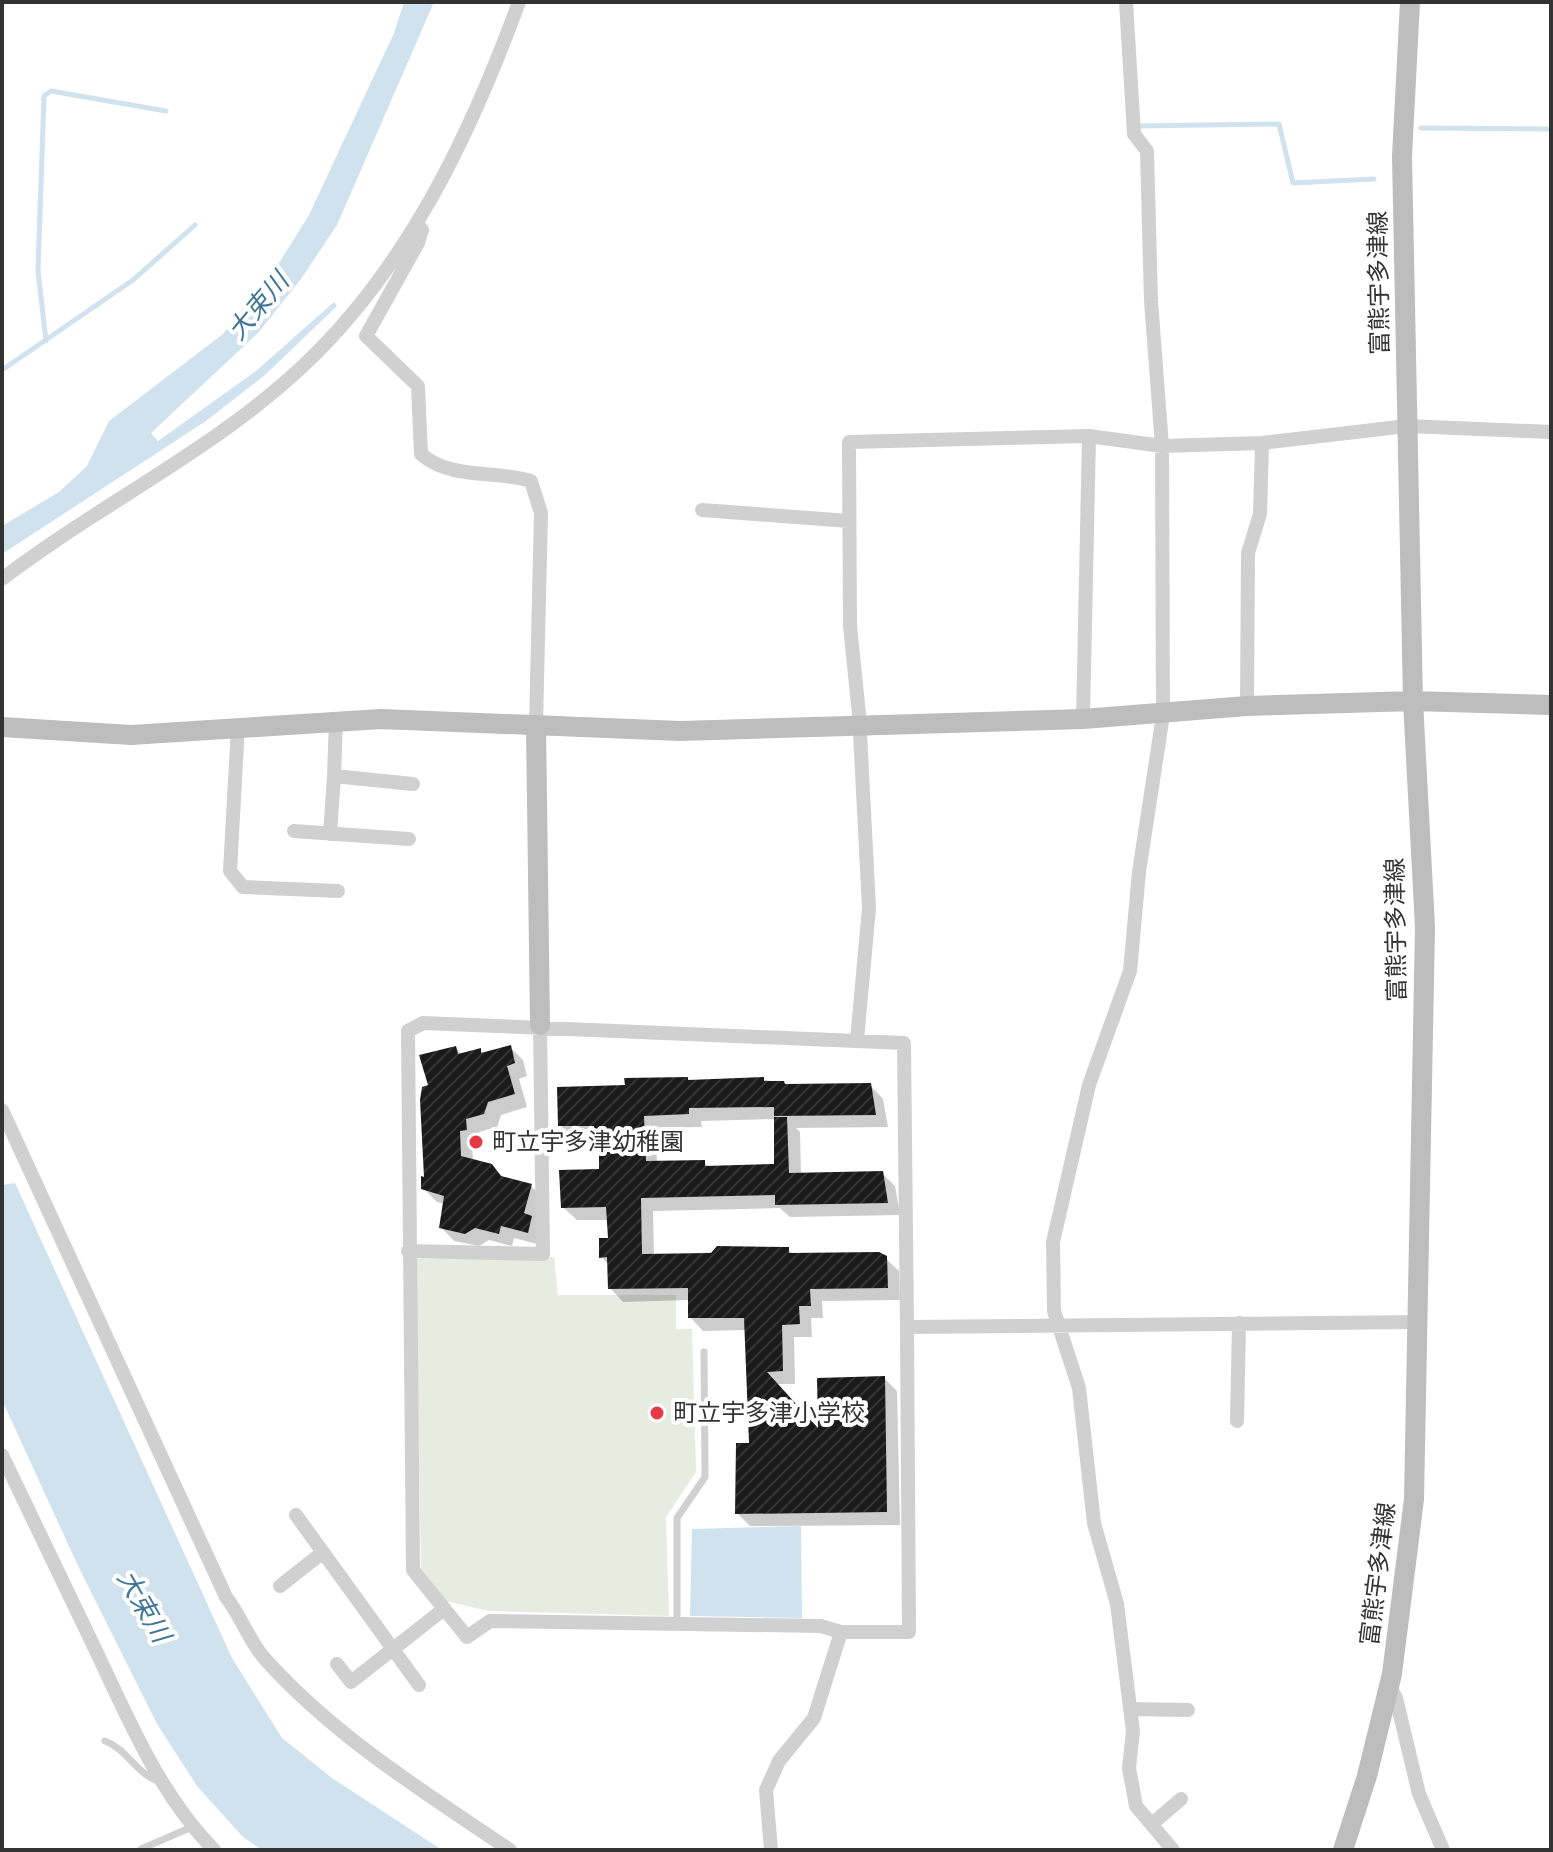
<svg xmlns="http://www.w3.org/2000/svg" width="1553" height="1852" font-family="Arial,'Noto Sans JP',sans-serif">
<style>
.park{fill:#e6ecdf}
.water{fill:#cfe2ee}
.shadow{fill:#0003;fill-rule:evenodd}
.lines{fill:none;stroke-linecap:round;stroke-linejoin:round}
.stream{stroke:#cfe2ee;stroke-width:5}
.building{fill:url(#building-hatch)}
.lane{stroke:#d0d0d0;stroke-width:7}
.street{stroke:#d0d0d0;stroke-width:14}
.secondary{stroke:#bdbdbd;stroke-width:20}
.poi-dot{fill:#e63946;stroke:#fff;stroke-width:3}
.labels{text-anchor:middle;stroke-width:8;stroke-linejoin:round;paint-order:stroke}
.street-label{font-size:24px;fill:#333;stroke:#fff}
.poi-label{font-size:24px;fill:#333;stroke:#fff;text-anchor:start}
.water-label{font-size:26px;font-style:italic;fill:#3f7597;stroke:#fff}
</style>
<defs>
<pattern id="building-hatch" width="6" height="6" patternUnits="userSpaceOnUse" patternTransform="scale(2)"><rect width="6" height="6" fill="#1a1a1a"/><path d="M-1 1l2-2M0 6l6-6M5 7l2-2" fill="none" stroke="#333"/></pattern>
</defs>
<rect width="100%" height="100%" fill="#fff"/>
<path class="park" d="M554,1257L558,1295H676V1329H692L696,1472L666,1517L669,1616L488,1611L446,1601L421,1568L415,1259Z"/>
<path class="water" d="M404,2H434L337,225L301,279L258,333L151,433L158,441L256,371L334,302L337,306L265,375L206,421L2,554V526L59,492L87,466L109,421L223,334L264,287L309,215L394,33Z
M15,1183L232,1658L282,1738L332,1778L442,1850H262L243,1837L197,1786L157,1724L79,1568L2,1400V1185Z
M801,1526L802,1618L690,1616L692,1529Z"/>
<path class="shadow" d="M510,1047L523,1060L527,1076L519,1079L527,1107L501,1115L497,1127L479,1132V1142L472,1144L473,1161L491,1165L505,1179L531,1186L544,1199L541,1245L514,1238L512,1246L489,1240L479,1246L454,1241L441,1227L445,1204L437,1202L423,1188L431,1087L456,1048L462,1055L480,1050L484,1054Z
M688,1079L691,1082L763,1079L787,1086L870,1085L883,1099L888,1127L796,1128L800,1132L801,1175L882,1173L895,1186L900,1215L790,1217L780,1208L653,1211L654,1255L788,1249L794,1255L885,1258L899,1271L900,1300L822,1301L823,1318H811L812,1337H794L795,1384H777L820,1431L884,1378L897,1391L900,1525L750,1526L737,1513L751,1445L746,1330L703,1331L690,1317V1300L623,1302L610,1288L609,1265L601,1257L610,1240L609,1220H577L563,1207L601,1171V1138H573L560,1125L627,1087ZM776,1119V1166L710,1168L704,1162L657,1163L656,1128L702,1127L701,1121Z"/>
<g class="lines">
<path class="stream" d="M1137,123L1138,126L1279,124L1293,183L1374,179
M1421,128L1551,129
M46,341L38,271L44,96L51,91L166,111
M2,370L133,280L195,225"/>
</g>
<path class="building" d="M511,1045L515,1063L507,1066L515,1094L488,1102L484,1114L466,1119L467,1130L460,1131L461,1156L492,1164L501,1176L532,1184L524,1213L532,1216L528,1233L501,1226L499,1234L475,1228L465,1234L439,1228L444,1196L421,1189V1176L424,1177L420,1100L422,1087L428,1085L419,1055L456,1046L458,1054L481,1048V1053Z
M688,1077V1080L764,1077V1081H784L785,1084L871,1083L876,1115L774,1116V1107L689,1108V1114L644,1116L646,1161L705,1160V1166L774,1164V1117H787L789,1173L883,1171L888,1203L775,1205V1195L641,1198L642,1254L711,1253L717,1246L789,1247V1253L879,1252L887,1256L888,1288L810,1289L811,1306H799L800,1324L782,1325L783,1371L767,1372L818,1428L817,1378L885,1376L887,1512L735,1514L736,1443H749L744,1318H688V1288L608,1289L607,1257L599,1258V1238H608L606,1207L561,1208L559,1170L599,1169V1134H594V1126H558L557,1087L625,1085L624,1078Z"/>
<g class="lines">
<path class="lane" d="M677,1623V1518L705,1477L704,1352
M105,1741C128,1749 138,1778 163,1782
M141,1849L192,1827"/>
<path class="street" d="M1126,2L1134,134L1147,151L1151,301L1162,446L1163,715L1139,872L1130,971L1089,1085L1053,1242L1054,1311L1079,1388L1094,1523L1117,1604L1133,1731L1129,1768L1136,1806L1173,1850
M417,223L422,230L418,243L366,336L418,386L421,454C450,480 496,470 531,481L541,513L536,725
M702,510L849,521
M2,579C100,504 214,450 304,365C408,267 471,133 519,2
M1247,706L1248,553L1260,514L1262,443
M1083,719L1089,436
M336,720L334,776L413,784
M238,726L230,871L243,887L338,891
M294,831L409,839
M330,834L334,776
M857,1040L869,908L859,714L850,626L849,442L1089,436L1162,446L1262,443L1407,426L1551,432
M2,1110L226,1597C241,1616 249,1641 265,1659C334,1736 424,1792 510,1850
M408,1251L543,1254L540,1025
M1237,1421L1239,1323
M2,1455C34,1522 66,1589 98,1655C130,1723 161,1796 214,1850
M296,1515L419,1685
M280,1586L322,1553
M841,1632L821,1626L490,1621L467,1637L413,1570L408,1031L423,1023L904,1043L907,1327
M337,1664L351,1682L444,1609
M1389,1685L1396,1698L1419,1794L1443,1850
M1130,1709L1188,1710
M1152,1824L1181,1799
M771,1850L766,1790L779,1761L814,1718L841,1632H909L907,1327L1420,1322"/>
<path class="secondary" d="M536,725L540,1025
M2,727L131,735L381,719L680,731L1083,719L1247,706L1413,701L1551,705
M1343,1850L1367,1776L1392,1674L1414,1499L1425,927L1413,701L1402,156L1410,2"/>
</g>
<g class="poi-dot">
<circle cx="476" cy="1142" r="8"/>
<circle cx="657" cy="1413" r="8"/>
</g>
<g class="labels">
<g class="street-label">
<text transform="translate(1379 283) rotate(-91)" y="8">富熊宇多津線</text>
<text transform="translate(1396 930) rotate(-91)" y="8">富熊宇多津線</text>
<text transform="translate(1378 1574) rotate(-83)" y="8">富熊宇多津線</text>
</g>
<g class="poi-label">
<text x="492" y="1150">町立宇多津幼稚園</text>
<text x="673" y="1421">町立宇多津小学校</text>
</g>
<g class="water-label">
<text transform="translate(258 306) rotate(-50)" y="9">大束川</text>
<text transform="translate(144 1606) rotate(60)" y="9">大束川</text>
</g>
</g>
<rect width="1553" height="1852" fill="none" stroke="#333333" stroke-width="8"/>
</svg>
